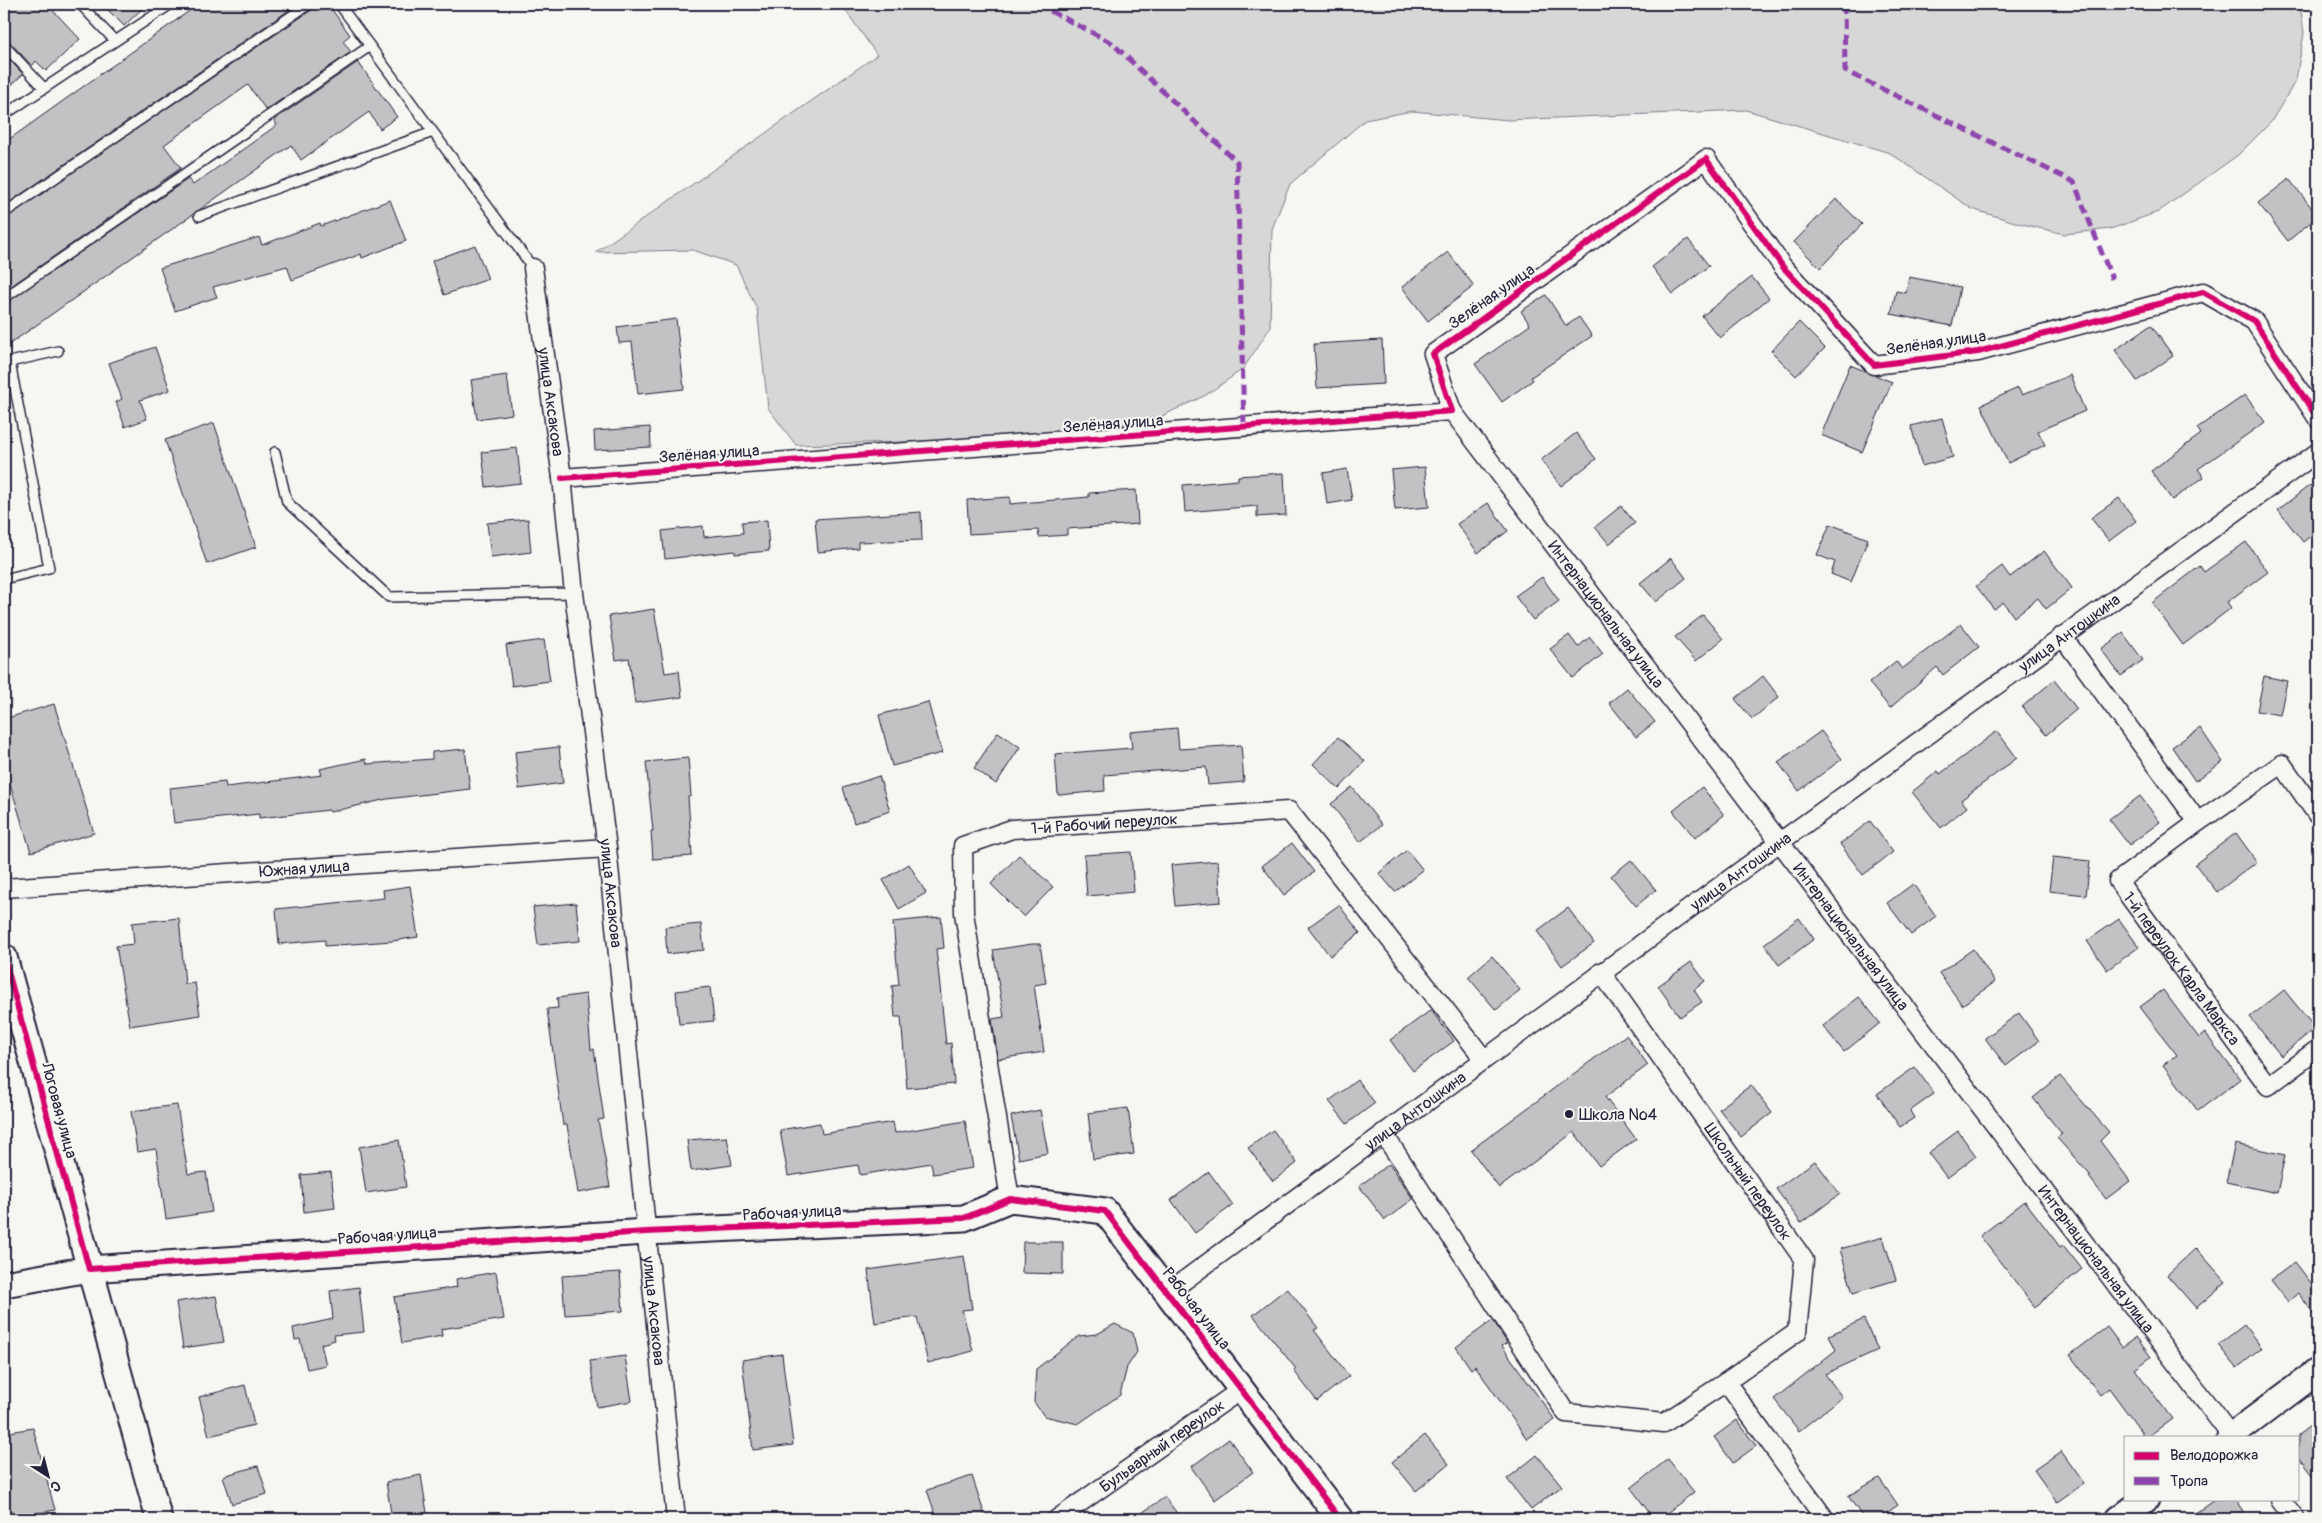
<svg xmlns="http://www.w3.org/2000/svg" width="2322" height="1523" font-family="Pangolin,sans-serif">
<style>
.green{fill:#d7d7d7;stroke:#7c7c89}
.building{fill:#c2c2c4;stroke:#22223b}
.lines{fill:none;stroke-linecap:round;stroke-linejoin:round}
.lane-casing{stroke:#22223b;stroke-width:12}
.street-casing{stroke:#22223b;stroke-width:21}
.secondary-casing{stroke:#22223b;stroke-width:29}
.lane{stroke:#f6f6f2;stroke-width:9}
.street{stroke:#f6f6f2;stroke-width:18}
.secondary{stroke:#f6f6f2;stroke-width:25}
.quiet{stroke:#8e44ad;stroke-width:5;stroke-dasharray:10 5;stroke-linecap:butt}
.cycleway-casing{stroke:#f6f6f2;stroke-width:9}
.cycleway{stroke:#d6006c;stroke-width:6}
.poi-dot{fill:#22223b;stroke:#f6f6f2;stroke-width:2}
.labels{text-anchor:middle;stroke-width:4;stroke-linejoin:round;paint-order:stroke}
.street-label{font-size:16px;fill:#22223b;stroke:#f6f6f2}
.poi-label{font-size:16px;fill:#22223b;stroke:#f6f6f2;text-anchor:start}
</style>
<rect width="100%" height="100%" fill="#f6f6f2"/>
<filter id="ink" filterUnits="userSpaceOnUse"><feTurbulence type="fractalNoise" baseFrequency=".02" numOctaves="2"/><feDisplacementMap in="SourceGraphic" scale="10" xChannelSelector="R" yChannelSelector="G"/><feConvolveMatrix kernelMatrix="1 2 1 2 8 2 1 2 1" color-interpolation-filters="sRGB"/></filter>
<g filter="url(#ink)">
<path class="green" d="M841,4H2300L2304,33L2296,80L2271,122L2238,155L2158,212L2111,229L2064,234L2018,223L1972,209L1890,153L1746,110L1508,120L1412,111L1365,120L1290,184L1272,229L1270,328L1243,369L1206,395L1162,416L1068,437L796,445L768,408L757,309L736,265L693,250L596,252L877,55Z"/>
<path class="building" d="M4,4H47L80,39L46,71L36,61L32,66L9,41L4,39Z
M102,4H147L124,26Z
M199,4H298L4,206V143Z
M315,4H328L350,35L343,41L351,52L266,110L248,85L164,145L181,168L4,291V219L313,9Z
M4,54L23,74L4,92Z
M358,62L397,117L380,129L369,112L301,160L291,145L4,348V304L188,179L193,185L277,125L274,120Z
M2289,179L2318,216L2288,241L2258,203Z
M1836,199L1862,224L1820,268L1794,242Z
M390,200L406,241L362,258L361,254L292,280L287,266L213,287L217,297L175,311L160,268L259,237L262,245L320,223L321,226Z
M1688,239L1709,266L1673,294L1652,267Z
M475,245L488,279L444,295L432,261Z
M1448,252L1474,286L1428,321L1402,287Z
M1752,277L1769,298L1720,338L1702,316Z
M1909,277L1960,287L1952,326L1891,314L1896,291L1906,293Z
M1546,295L1566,326L1579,317L1592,336L1531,377L1533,380L1502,402L1475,364L1530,325L1521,311Z
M676,319L684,389L638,394L632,342L619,343L617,327Z
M1799,322L1825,348L1796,376L1771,351Z
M2151,325L2173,356L2137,381L2115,350Z
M1382,340L1384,384L1317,388L1314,344Z
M155,347L170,390L140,400L147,419L125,427L116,402L122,399L109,363Z
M1850,365L1892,382L1862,452L1821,435Z
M507,375L512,414L477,419L471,380Z
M2070,375L2085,411L2038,431L2045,445L2008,463L1981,405L2018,388L2022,395Z
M2245,395L2265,422L2198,469L2204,477L2172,500L2151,471L2201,434L2197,428Z
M1942,418L1953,457L1922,466L1911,426Z
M214,423L256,547L207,564L165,440Z
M650,427L651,447L595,450L594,431Z
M1576,433L1596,459L1561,486L1541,460Z
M517,448L521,483L486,487L482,452Z
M1425,467L1429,507L1395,510L1391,470Z
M1347,469L1352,500L1327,504L1323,473Z
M1284,473L1286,515L1257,517V506L1185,512L1183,485L1238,480V476Z
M2310,485L2318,494V530L2303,542L2278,510Z
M1136,490L1138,524L1067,529V535L1039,537L1038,530L969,534L967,500L1010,497V504L1089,497V493Z
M2119,498L2136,521L2109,541L2091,518Z
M1488,503L1508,531L1478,553L1457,524Z
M1621,506L1635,523L1609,544L1595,527Z
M921,512L922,540L858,542V548L818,552L815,519Z
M528,519L531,552L491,557L487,523Z
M767,520L769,551L735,554V551L665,559L662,531L703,526L704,537L743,533L742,522Z
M1830,524L1868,539L1851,582L1831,574L1835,562L1817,555Z
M2246,542L2268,572L2227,602L2231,608L2183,645L2152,603L2200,566L2204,572Z
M2044,551L2072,588L2046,609L2038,598L2014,617L2003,602L1994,609L1976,586L2002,566L2010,577Z
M1671,558L1686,578L1656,602L1640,583Z
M1542,577L1559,601L1533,620L1515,596Z
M654,609L665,673L679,671L682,697L635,703L629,658L616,660L609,616Z
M1703,615L1723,639L1696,661L1675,637Z
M1961,624L1979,647L1943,675L1937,667L1890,708L1869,683L1896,661L1902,669Z
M2123,633L2143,660L2121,676L2101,649Z
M1569,635L1578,647L1590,637L1603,654L1573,678L1550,649Z
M544,640L550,681L512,686L506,645Z
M1763,676L1779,697L1752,719L1735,699Z
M2264,676L2287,681L2280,715L2257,711Z
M2054,680L2077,709L2046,735L2022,707Z
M1627,688L1655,722L1636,737L1609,703Z
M928,702L942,753L892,766L879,715Z
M54,704L94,833L31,852L4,765V719Z
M1177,728L1179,749L1241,745L1244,782L1208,785L1206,767L1104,775L1105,791L1058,795L1055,754L1132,748L1130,732Z
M2200,728L2223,762L2195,781L2172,747Z
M1821,731L1842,759L1799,791L1778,762Z
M1997,731L2017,758L1961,800L1967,807L1941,828L1912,792L1938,771L1940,774Z
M998,732L1020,747L996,784L974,768Z
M1338,737L1365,761L1339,789L1313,764Z
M559,747L563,783L519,789L515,752Z
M465,749L470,789L387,799L330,812L329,810L259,818V814L174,823L170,788L225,782L226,787L322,775L320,769L366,759L367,764L432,759V752Z
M688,758L691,796L688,797L692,856L653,859L651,831H653L646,762Z
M879,776L890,811L854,823L843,788Z
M1352,787L1382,825L1360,842L1331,804Z
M1702,787L1724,815L1695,838L1673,811Z
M2140,796L2160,822L2129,845L2109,819Z
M1870,821L1893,852L1863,875L1840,844Z
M2236,833L2257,862L2217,892L2195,864Z
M1292,843L1314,872L1284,895L1262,866Z
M1407,850L1423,870L1395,892L1379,873Z
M1131,852L1134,892L1087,896L1084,855Z
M1019,855L1053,887L1024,917L991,884Z
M2053,857L2090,861L2086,895L2049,891Z
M1631,860L1656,890L1636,906L1611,876Z
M1218,861L1221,902L1175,906L1171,865Z
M909,864L926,893L899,909L883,880Z
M1913,884L1936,916L1911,935L1887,903Z
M410,886L418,937L392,941L325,946V940L279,944L276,909L384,898L383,890Z
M576,903L580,941L538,945L533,907Z
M1339,905L1360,933L1330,956L1308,927Z
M1568,908L1594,943L1562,966L1537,931Z
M941,917L944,948L936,949L946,1044L951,1043L954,1084L907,1088L901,1017H895L892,986L899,985L893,922Z
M179,918L185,984L195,983L200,1015L130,1026L116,946L134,944L132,923Z
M1799,918L1814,939L1779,965L1764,944Z
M2119,919L2139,947L2107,970L2087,941Z
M701,924L704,950L667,954L665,927Z
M1032,944H1040L1046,983L1034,985L1044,1052L998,1059L992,1019L1004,1017L993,950Z
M1973,949L1995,982L1962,1005L1939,973Z
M1492,956L1520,990L1496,1010L1468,977Z
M1691,962L1705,981L1694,990L1702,1002L1680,1017L1658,986Z
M710,987L714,1021L679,1024L676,991Z
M2163,990L2199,1038L2205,1033L2240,1079L2198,1111L2163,1065L2177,1055L2140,1007Z
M2284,990L2315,1028L2281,1056L2250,1017Z
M586,994L591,1050L594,1049L604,1119L598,1120L610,1187L578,1193L567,1125H563L547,1009L558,1008L557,998Z
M1859,997L1880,1023L1844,1052L1823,1026Z
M1431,1010L1454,1041L1413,1071L1390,1040Z
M2019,1013L2039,1041L2006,1066L1985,1038Z
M1626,1035L1648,1065L1605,1097L1636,1139L1599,1166L1574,1132L1499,1188L1471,1150Z
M1915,1067L1934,1094L1910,1111L1914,1118L1900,1127L1877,1094Z
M2060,1076L2109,1132L2100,1141L2130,1181L2106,1199L2089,1177L2091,1176L2057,1138L2062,1134L2033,1098Z
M1357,1080L1375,1103L1347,1124L1329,1101Z
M1751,1085L1772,1113L1741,1137L1719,1109Z
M177,1105L188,1174L206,1172L212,1212L166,1219L156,1149L137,1152L131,1111Z
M1128,1108L1134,1154L1093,1159L1088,1113Z
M1040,1110L1048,1153L1019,1159L1011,1116Z
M965,1121L973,1168L933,1174L931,1163L860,1175L858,1165L788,1176L780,1130L820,1123L822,1134L893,1122L895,1133Z
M1273,1130L1297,1163L1273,1181L1248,1148Z
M1958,1131L1976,1156L1947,1178L1928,1153Z
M727,1137L732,1165L691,1171L687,1140Z
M399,1140L406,1187L366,1193L359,1147Z
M2235,1144L2285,1155L2277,1193L2226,1182Z
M1815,1161L1840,1194L1801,1223L1776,1189Z
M1389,1164L1413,1199L1385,1220L1359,1186Z
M331,1172L335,1208L304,1212L301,1175Z
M1209,1172L1233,1205L1195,1233L1171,1200Z
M2025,1201L2060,1247L2063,1245L2082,1269L2035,1307L1980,1236Z
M1883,1237L1896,1280L1853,1293L1840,1249Z
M1023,1242H1063V1274L1022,1273Z
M2196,1248L2226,1282L2196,1308L2167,1275Z
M964,1256L972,1309L962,1310L973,1351L928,1363L917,1317L875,1323L868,1270Z
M2295,1262L2318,1292V1319L2298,1293L2288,1302L2271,1280Z
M496,1272L504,1319L441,1329L442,1336L402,1343L394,1297L457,1287L456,1279Z
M620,1272L623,1311L565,1315L562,1276Z
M359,1287L364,1332L334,1335L335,1340L321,1344L326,1365L307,1369L300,1339L295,1340L293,1328L333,1319L330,1291Z
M1287,1288L1318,1328L1314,1330L1349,1376L1317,1401L1294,1371L1296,1369L1253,1315Z
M216,1296L224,1342L183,1348L176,1302Z
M1864,1319L1878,1350L1825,1374L1842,1397L1799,1431L1774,1399L1836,1350L1829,1335Z
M1493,1320L1507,1343L1502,1346L1555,1420L1527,1439L1475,1366L1471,1369L1456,1347Z
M1115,1324L1133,1333L1137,1352L1127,1367L1120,1395L1078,1424L1044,1416L1034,1402L1036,1369L1079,1336L1097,1334Z
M2244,1325L2262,1348L2237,1368L2218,1345Z
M2107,1327L2122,1347L2136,1337L2151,1357L2135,1369L2172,1419L2147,1437H2145L2109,1388L2100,1395L2070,1355Z
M782,1354L793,1445L753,1450L742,1360Z
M625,1356L632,1401L597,1407L590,1361Z
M245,1385L254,1425L209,1436L199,1397Z
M1737,1420L1756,1446L1733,1463L1714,1437Z
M2310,1426L2318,1436V1482L2298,1456V1435Z
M33,1428L55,1510L4,1519V1493L8,1492L4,1475V1433Z
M1425,1435L1449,1464L1416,1491L1392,1462Z
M1229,1439L1253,1472L1215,1500L1191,1467Z
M2061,1451L2084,1483L2057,1502L2034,1470Z
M1537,1455L1562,1486L1531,1510L1507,1479Z
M1668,1459L1694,1492L1659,1519H1654L1631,1488Z
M258,1466L267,1494L232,1504L223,1476Z
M421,1475L428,1519H392L386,1482Z
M972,1476L986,1519H937L927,1490Z
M1879,1478L1898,1505L1878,1519H1864L1848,1496Z
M1165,1497L1181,1519H1133Z
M2215,1499H2235L2244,1512L2234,1519H2187Z"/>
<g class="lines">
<g class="lane-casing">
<path id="lane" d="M80,4L115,41
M339,4L533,268
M4,45L44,88
M4,115L171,4
M4,213L309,4
M199,216L433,132
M4,298L370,46
M275,452L287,502L389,597L574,593
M4,579L49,568L10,362L58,351"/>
</g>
<g class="street-casing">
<g id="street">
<path id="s1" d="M533,268L562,478L574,593L607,848L676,1519"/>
<path id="s2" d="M1452,411L2232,1437"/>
<path d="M562,478L1452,411L1433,354L1706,159L1783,267L1874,365L1978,352L2203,292L2254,321L2318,419"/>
<path id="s3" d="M2062,636L2198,822L2118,881L2268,1086L2318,1049"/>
<path d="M2198,822L2282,764L2318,816"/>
<path id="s4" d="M4,888L607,848"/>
<path id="s5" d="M1601,972L1804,1260L1797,1332L1726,1382"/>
<path d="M1383,1133L1566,1413L1664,1423L1726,1382L1825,1519"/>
<path id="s6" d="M1010,1199L964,913L963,846L1012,829L1289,811L1484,1059"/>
<path id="s7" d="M1167,1293L1780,842L2318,452"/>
<path d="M2280,1499L2295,1519"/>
<path id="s8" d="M1057,1519L1242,1389"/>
</g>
</g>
<g class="secondary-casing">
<path id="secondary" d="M4,957L159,1519
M4,1284L89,1269L646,1232L964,1218L1010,1199L1105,1211L1340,1519
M2230,1437L2318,1371
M2119,1519L2146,1499"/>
</g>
<use href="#lane" class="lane"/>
<use href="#street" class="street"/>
<use href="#secondary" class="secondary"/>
<path class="quiet" d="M1037,4L1112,43L1237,162L1244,427
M1844,4L1845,71L2074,182L2112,279"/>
<g class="cycleway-casing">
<path id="cycleway" d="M562,478L1452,411L1433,354L1706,159L1783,267L1874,365L1978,352L2203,292L2254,321L2318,419
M4,957L89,1269L646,1232L964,1218L1010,1199L1105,1211L1340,1519"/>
</g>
<use href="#cycleway" class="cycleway"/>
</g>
</g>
<circle class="poi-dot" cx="1569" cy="1114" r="5"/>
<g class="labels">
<g class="street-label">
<text transform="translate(1491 296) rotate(-35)" y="6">Зелёная улица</text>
<text transform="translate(1936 342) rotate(-8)" y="6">Зелёная улица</text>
<text dy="6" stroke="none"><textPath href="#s1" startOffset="135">улица Аксакова</textPath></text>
<text transform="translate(1113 423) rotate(-4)" y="6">Зелёная улица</text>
<text transform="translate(709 453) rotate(-4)" y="6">Зелёная улица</text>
<text dy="6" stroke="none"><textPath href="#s2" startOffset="255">Интернациональная улица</textPath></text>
<text dy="6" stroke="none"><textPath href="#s7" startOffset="1118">улица Антошкина</textPath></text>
<text dy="6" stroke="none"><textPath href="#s6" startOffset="501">1-й Рабочий переулок</textPath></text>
<text dy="6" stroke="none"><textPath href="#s4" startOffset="301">Южная улица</textPath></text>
<text dy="6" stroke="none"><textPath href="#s7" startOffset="712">улица Антошкина</textPath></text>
<text dy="6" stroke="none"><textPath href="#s1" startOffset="630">улица Аксакова</textPath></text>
<text dy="6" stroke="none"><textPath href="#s2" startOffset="660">Интернациональная улица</textPath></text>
<text dy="6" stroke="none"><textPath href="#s3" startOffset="438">1-й переулок Карла Маркса</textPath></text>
<text transform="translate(60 1110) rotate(75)" y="6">Логовая улица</text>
<text dy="6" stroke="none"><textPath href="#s7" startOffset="308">улица Антошкина</textPath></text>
<text dy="6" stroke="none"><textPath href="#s5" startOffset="256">Школьный переулок</textPath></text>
<text transform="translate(792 1212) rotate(-3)" y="6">Рабочая улица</text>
<text transform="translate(387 1235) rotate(-4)" y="6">Рабочая улица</text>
<text dy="6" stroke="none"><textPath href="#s2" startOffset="1065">Интернациональная улица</textPath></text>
<text transform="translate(1197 1308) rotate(52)" y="6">Рабочая улица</text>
<text dy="6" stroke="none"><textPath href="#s1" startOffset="1050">улица Аксакова</textPath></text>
<text dy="6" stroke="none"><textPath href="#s8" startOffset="128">Бульварный переулок</textPath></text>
</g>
<g class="poi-label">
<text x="1579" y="1120">Школа №4</text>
</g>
</g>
<rect width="2322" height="1523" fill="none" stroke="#f6f6f2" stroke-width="20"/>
<rect x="10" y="10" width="2302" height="1503" fill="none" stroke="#22223b" stroke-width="2" filter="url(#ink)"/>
<rect x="2124" y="1436" width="175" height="65" fill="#f6f6f2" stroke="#a1a1a9"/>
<rect x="2134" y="1452" width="25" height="8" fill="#d6006c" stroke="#a1a1a9"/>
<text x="2170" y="1460" font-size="15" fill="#22223b">Велодорожка</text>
<rect x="2134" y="1477" width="25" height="8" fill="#8e44ad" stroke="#a1a1a9"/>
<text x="2170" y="1486" font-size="15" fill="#22223b">Тропа</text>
<g transform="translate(48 1476) rotate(144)" stroke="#f6f6f2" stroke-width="4" paint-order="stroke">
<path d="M0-4L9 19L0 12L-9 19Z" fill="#22223b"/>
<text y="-8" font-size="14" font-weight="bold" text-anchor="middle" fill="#22223b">С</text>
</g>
</svg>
